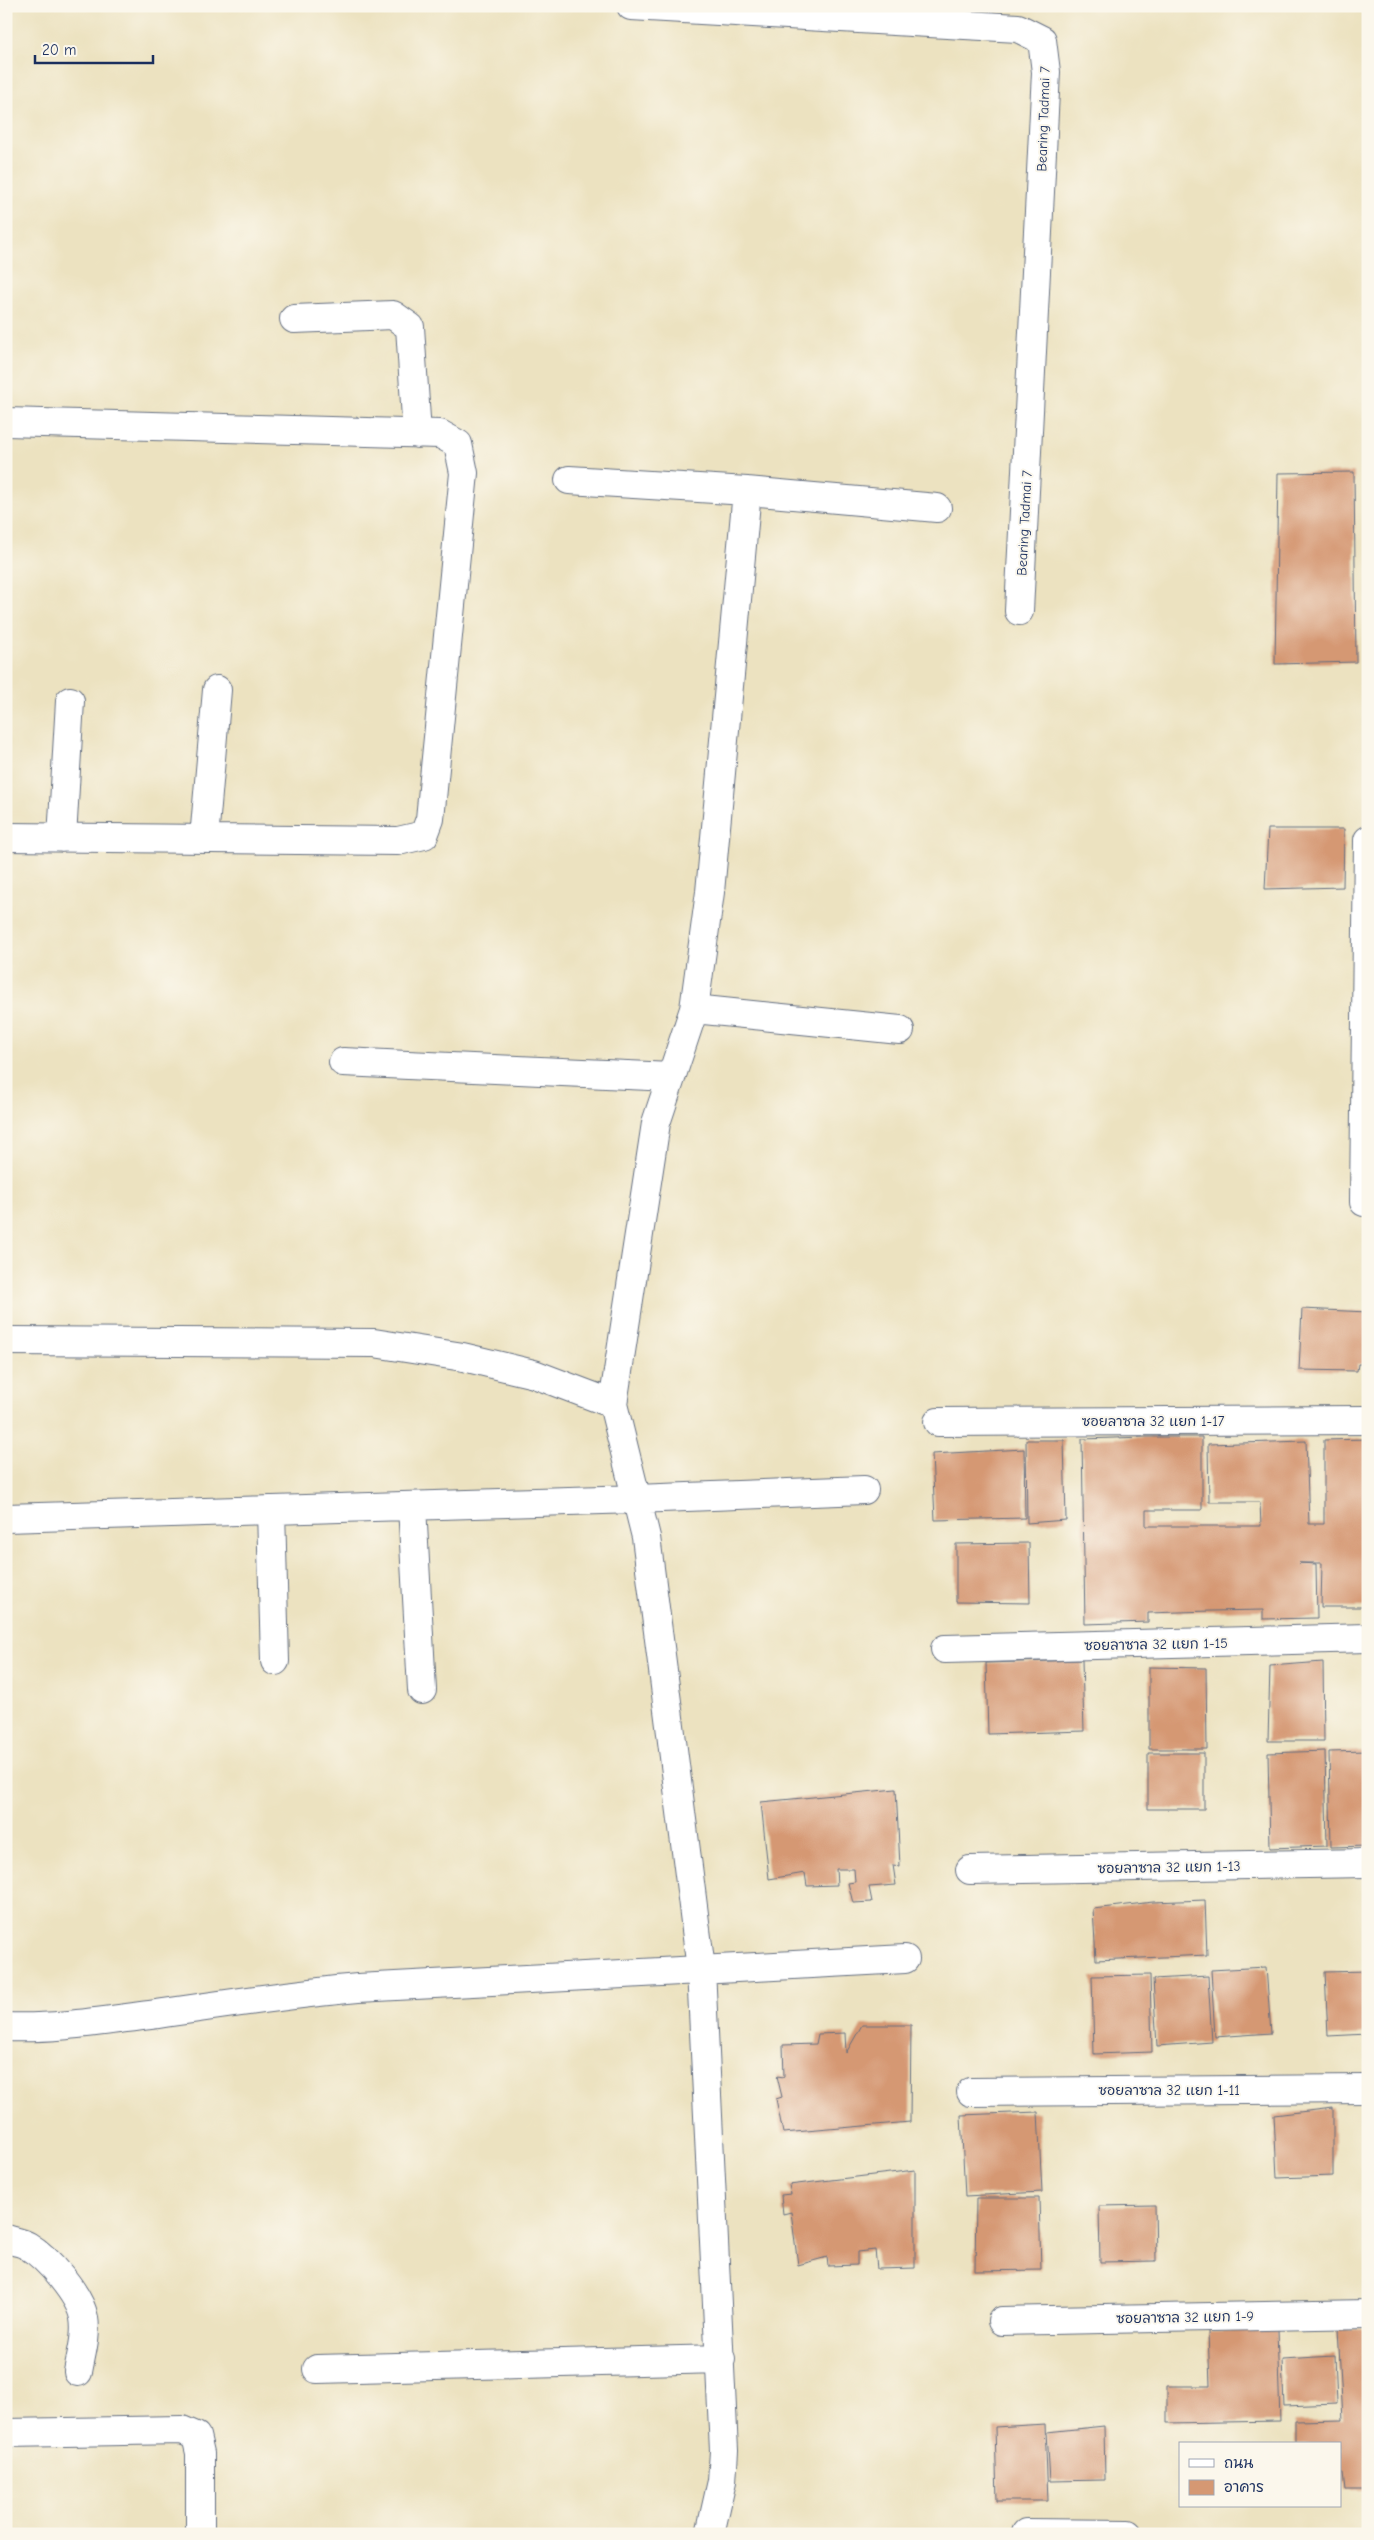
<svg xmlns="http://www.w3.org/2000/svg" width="1374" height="2540" font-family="'Comic Neue','Playpen Sans Thai',sans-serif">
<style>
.building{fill:#d59873}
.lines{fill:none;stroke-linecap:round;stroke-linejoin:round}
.minor-casing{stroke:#646e80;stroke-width:30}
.minor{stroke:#fff;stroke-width:28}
.labels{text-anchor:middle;stroke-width:4;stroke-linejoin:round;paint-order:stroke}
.street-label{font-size:14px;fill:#1b2f5e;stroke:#fbf7ec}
</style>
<rect width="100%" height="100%" fill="#fbf7ec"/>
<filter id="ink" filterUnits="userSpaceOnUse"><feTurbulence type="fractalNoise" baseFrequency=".02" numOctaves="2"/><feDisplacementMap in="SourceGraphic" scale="10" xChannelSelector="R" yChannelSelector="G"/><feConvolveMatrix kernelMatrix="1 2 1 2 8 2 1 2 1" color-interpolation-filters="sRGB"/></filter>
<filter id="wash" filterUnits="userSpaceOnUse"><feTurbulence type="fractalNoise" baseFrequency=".0096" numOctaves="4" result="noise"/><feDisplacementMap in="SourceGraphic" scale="20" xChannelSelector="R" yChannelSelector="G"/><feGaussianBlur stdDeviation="1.12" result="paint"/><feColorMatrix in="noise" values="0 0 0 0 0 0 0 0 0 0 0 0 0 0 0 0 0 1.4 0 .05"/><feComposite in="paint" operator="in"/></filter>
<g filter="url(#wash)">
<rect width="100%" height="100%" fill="#ece2c0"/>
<g id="blocks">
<path class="building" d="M1354,472L1356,662L1275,664L1278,473Z
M1268,829H1344L1343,887L1265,889Z
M1302,1309L1368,1312V1364H1358L1357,1371L1299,1370Z
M1146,1437H1202V1510H1146V1526H1261L1260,1502H1209L1208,1444L1306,1441L1309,1524H1324V1440L1368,1439V1607H1321L1322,1563H1299L1316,1564L1317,1618L1263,1619V1610L1210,1611L1148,1613V1622L1085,1624L1082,1439Z
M1026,1440H1064L1066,1520L1027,1523Z
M1024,1449L1025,1518L935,1520L932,1454Z
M1029,1543L1030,1603L956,1602V1544Z
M1082,1660L1084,1731L988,1734L986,1663Z
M1323,1662L1324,1741H1268L1270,1666Z
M1149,1667L1206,1668L1207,1749H1149Z
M1325,1751L1327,1846L1270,1848L1268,1753Z
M1368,1751V1846L1331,1847L1329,1752Z
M1148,1753H1204V1809H1148Z
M896,1789L900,1866L893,1865L896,1885L869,1887L872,1902L853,1903L848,1883L855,1882L854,1869H836L837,1885L807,1886L805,1873L769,1879L761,1802Z
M1205,1900L1207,1955L1096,1960L1093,1909L1153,1902Z
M1266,1967L1271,2033L1215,2037L1211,1970Z
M1368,1971V2034L1328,2036L1325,1972Z
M1150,1975L1152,2052L1094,2054L1092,1976Z
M1208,1976L1212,2042L1157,2046L1153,1979Z
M862,2025H911L910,2122L783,2133L776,2099L782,2097L777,2076L784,2077L783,2045L816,2044L818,2034L845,2033L846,2053Z
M1333,2108V2176L1277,2178L1274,2115Z
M1038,2112L1042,2192L965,2196L961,2115Z
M915,2170V2268L877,2269L875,2250L857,2252V2265L828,2266L827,2257L798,2265L791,2212L783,2214L781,2195L791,2194L789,2185Z
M976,2198H1039L1041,2270L975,2271Z
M1155,2205L1156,2261L1100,2262L1099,2206Z
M1368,2328V2490H1345L1343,2473H1340V2444H1295V2421L1343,2420L1338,2329Z
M1277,2329L1280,2421L1167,2423V2386H1210L1208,2331Z
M1335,2356L1337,2404L1284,2406L1282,2359Z
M1045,2424L1048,2501H997L995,2427Z
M1104,2426L1105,2480L1050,2481L1047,2432Z"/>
</g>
</g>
<g filter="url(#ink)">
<use href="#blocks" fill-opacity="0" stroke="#646e80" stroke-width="1"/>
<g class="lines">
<g class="minor-casing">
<path id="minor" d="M631,6L1018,28L1042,40L1046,72L1019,611
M294,319L393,315L410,327L417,434
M6,422L440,434L458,444L464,473L430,819L424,835L398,841L6,837
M569,480L747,491L937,508
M62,838L70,701
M204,839L217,690
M694,1009L900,1030
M343,1062L671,1077
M1364,1202L1368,840
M6,1341L374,1343L463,1357L534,1374L613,1404
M938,1422L1368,1420
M412,1506L422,1690
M271,1510L275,1661
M6,1518L636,1499L864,1490
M945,1649L1368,1638
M970,1870L1368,1863
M6,2027C55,2029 102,2021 150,2015C220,2005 289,1994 358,1988L905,1959
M971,2092L1368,2089
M6,2239C13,2241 22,2242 28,2246C48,2258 80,2295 84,2318C87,2336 81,2354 78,2372
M1002,2321L1368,2314
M317,2369L721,2359
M6,2433L182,2430L196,2436L200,2453V2534
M1026,2533L1128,2534
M710,2534L722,2481L724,2451L701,1969L646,1537L613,1404L656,1123L694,1009L710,892L747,491"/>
</g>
<use href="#minor" class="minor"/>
</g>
</g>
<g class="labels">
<g class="street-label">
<text transform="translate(1043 119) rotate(-88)" y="5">Bearing Tadmai 7</text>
<text transform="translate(1024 523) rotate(-87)" y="5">Bearing Tadmai 7</text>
<text x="1153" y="1426">ซอยลาซาล 32 แยก 1-17</text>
<text transform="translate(1156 1644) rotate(-1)" y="5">ซอยลาซาล 32 แยก 1-15</text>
<text transform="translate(1169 1867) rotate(-1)" y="5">ซอยลาซาล 32 แยก 1-13</text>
<text x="1169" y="2095">ซอยลาซาล 32 แยก 1-11</text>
<text transform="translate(1185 2317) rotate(-1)" y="5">ซอยลาซาล 32 แยก 1-9</text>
</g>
</g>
<rect width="1374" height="2540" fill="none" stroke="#fbf7ec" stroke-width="25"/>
<rect x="1179" y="2442" width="162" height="65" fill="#fbf7ec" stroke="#a1a7b3"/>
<rect x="1189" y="2459" width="25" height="8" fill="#ffffff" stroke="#a1a7b3"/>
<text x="1224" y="2468" font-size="15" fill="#1b2f5e">ถนน</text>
<rect x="1189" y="2480" width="25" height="15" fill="#d59873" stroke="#a1a7b3"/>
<text x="1224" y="2492" font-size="15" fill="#1b2f5e">อาคาร</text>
<path d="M35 55v8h118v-8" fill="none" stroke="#1b2f5e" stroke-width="2.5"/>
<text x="42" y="55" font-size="15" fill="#1b2f5e" stroke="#fbf7ec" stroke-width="4" paint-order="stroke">20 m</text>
</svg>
